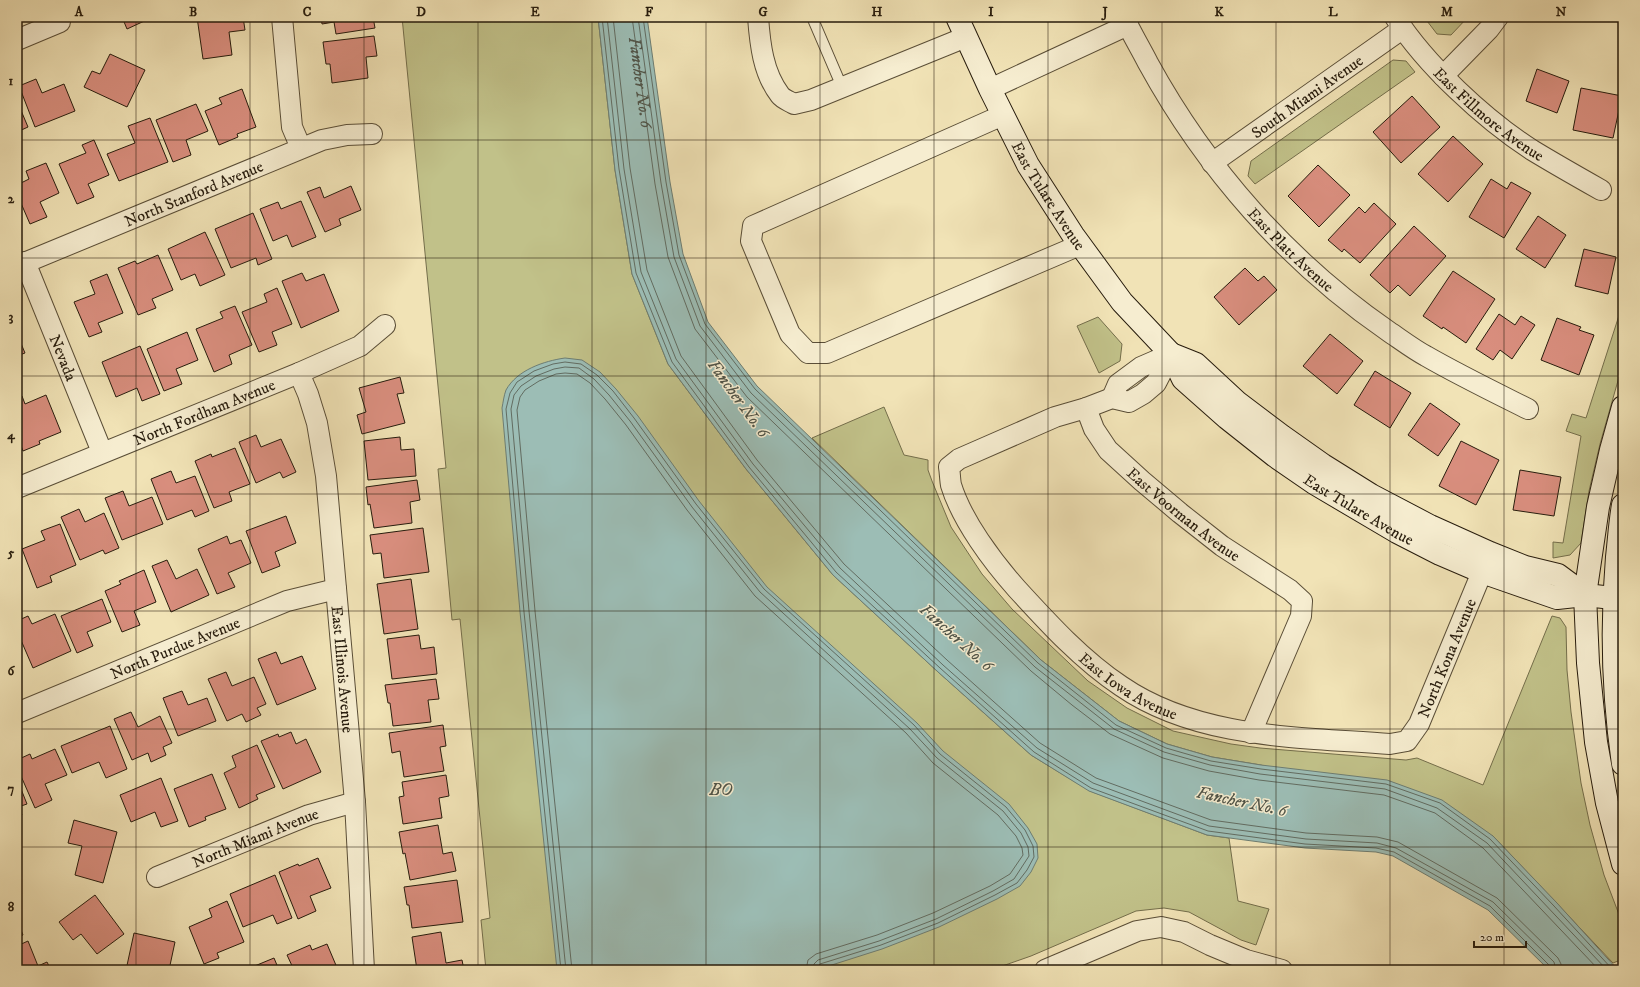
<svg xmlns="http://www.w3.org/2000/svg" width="1640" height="987" font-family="'IM FELL DW Pica',serif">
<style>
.green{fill:#c1c189;stroke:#746e4b}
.water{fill:#9cbdb5;stroke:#6d7d72}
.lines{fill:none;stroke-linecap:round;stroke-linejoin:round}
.shore{stroke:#626c61;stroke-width:1}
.building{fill:#d98e7e;stroke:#271c0d}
.lane-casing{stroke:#5a4e37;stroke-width:12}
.street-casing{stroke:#5a4e37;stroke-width:22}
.secondary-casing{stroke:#271c0d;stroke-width:24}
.lane{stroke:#f6edd0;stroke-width:10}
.street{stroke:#f6edd0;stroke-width:20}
.secondary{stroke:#f6edd0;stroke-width:22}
.grid{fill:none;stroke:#271c0d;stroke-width:1;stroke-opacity:0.55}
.labels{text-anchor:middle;stroke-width:3;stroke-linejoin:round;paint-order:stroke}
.street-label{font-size:16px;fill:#271c0d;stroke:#f6edd0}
.water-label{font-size:17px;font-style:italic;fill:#505448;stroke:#f6edd0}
.neatline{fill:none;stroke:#271c0d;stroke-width:1.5}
.grid-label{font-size:13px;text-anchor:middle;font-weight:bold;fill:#271c0d}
</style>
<rect width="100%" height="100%" fill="#f1e3b6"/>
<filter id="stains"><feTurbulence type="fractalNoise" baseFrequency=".005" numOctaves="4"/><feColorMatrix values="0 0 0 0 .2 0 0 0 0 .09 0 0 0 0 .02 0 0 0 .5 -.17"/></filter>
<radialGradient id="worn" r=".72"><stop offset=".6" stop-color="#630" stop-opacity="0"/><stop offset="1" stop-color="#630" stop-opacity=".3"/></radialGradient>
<path class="green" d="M402,17H598L615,170L632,274L668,364L746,469L833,575L937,671L1031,755L1090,791L1207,835L1229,838L1238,901L1269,909L1256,945L1241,940L1189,912L1164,908L1136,911L1031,956L991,970H486L481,920L490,918L460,619L452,620L438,469L446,468Z
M1424,17H1468L1451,35L1437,34Z
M1393,60L1406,61L1415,72L1255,184L1248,176L1251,161Z
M1623,303V363L1600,444L1589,491L1581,543L1570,555L1553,558V542L1563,543L1581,436L1566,431L1572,414L1586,418Z
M1098,317L1122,344L1120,361L1099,373L1077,326Z
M884,407L904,455L928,460V470L932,481L951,527L982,574L1012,609L1088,681L1127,708L1173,731L1231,744L1260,748L1406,760L1417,758L1483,785L1552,616L1560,618L1566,627L1567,670L1571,712L1581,783L1590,825L1604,875L1623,925V959L1613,963L1493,836L1261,765L1212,757L1167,744L1119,721L1041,660L812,438Z"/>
<path class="water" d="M598,17H647L670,182L683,254L708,322L757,386L1041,660L1119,721L1167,744L1212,757L1261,765L1387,780L1442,800L1493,836L1557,903L1618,970H1549L1488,910L1393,856L1376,852L1305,848L1207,835L1089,791L1031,755L937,671L833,575L746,469L668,364L632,274L615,170Z
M565,358L582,360L600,372L616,389L638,416L699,501L767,587L917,723L943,751L1009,804L1028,828L1037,844L1038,858L1031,872L1020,886L997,899L939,927L882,949L816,970H557L520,612L502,408C503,403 504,395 506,390C517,370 544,361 565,358Z"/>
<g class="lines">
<g class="shore">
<path d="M602,17L619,169L636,273L672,362L749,467L836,572L940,668L1034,752L1091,788L1208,831L1305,844L1376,848L1394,852L1490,906L1550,966L1551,970"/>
<path d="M607,17L624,169L641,272L676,359L753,464L840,568L943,665L1037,748L1093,783L1209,826L1306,839L1377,843L1396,848L1493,902L1554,962L1556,970"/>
<path d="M613,17L630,168L647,270L681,356L757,460L844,564L947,660L1040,743L1096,778L1211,820L1306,833L1377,837L1398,842L1497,898L1558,958L1561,964L1562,970"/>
<path id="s1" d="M632,17L655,184L668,257L695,329L747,397L1031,671L1072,705L1110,734L1163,758L1209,771L1259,780L1384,795L1435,813L1483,848L1599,970"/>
<path d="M638,17L661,183L674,257L700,326L751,393L1035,667L1114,729L1164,752L1210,765L1260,774L1385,789L1437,808L1487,843L1607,970"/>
<path d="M643,17L666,182L679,255L705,324L755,389L1038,663L1116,725L1166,748L1211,761L1261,769L1386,784L1440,803L1490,839L1554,906L1613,970"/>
<path d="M561,970L524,612L506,409L510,393L517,382L534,371L553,364L565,362L581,364L597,375L613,391L634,418L696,504L764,589L914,725L940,754L1006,807L1025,830L1033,846L1034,857L1027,870L1017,883L995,895L938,923L881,945L820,964L818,967L817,970"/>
<path d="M566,970L529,611L511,409L514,395L521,386L536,376L554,369L565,367L579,368L594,379L609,395L630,421L692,507L760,592L910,729L937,758L1003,811L1021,833L1028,847L1029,856L1014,879L993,891L936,919L879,941L818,960L814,964L812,970"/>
<path d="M572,970L535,611L517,410L520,397L525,390L539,381L556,374L565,373L577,374L590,383L605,399L626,425L687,510L755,596L906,733L933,763L998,815L1016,836L1022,848L1023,855L1010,874L990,886L933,913L877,935L816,954L808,960L806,970"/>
</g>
</g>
<path class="building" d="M122,17H153L127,29Z
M197,17H243L245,30L229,32L232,55L203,59Z
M321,17H373L375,28L336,34L334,22L322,24Z
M374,36L377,56L366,57L368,78L332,83L330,64H326L323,42Z
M110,54L145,70L127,107L84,87L92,71L100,74Z
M1537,69L1569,81L1557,113L1526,101Z
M36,79L42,93L64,84L75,111L35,127L19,86Z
M1581,88L1622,96L1613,138L1573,130Z
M242,89L256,127L237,134L238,137L219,145L205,111L222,104L219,98Z
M1412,96L1440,127L1401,163L1373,132Z
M17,101L28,127L17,132Z
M196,104L208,131L186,140L191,155L173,162L156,120Z
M150,118L168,162L119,181L107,154L135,143L128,126Z
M1453,136L1483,164L1448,202L1418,174Z
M94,140L109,175L88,184L94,197L77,204L59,164L86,153L82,145Z
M46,163L59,193L40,202L47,217L30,224L17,194V185L29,179L26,171Z
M1318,165L1350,195L1319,227L1288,196Z
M1491,179L1507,189L1511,182L1531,193L1504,238L1469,217Z
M351,186L361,210L339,219L341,225L325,232L307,192L320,187L324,198Z
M301,201L316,237L292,247L287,235L273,241L260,209L278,202L281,209Z
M1374,203L1396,224L1360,263L1344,249L1342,252L1328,240L1359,207L1365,213Z
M253,213L272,259L258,265L256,258L231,268L215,229Z
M1538,216L1566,235L1545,268L1516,249Z
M1414,226L1446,256L1410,296L1398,285L1390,293L1370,275Z
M205,232L225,275L200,286L195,274L181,280L168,249Z
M1584,249L1616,257L1608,294L1575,286Z
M158,255L173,290L152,299L156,308L138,315L118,268L135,261L137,264Z
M1245,268L1258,281L1264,276L1277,290L1239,325L1214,297Z
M1453,271L1495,299L1466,343L1443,327L1442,329L1423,316Z
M302,273L306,281L324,274L339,311L301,328L282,281Z
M107,274L123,313L98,323L102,332L89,337L74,302L95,294L90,281Z
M277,288L292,324L272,332L277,345L259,352L242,312L267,302L264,294Z
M235,306L252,345L229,355L232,364L214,372L196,329L223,318L220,312Z
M1499,314L1515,325L1521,316L1535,325L1512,359L1500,350L1493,360L1476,349Z
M1557,318L1581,327L1579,330L1594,335L1579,375L1541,360Z
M187,332L198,360L176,369L182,384L164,391L147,349Z
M17,334L25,353L17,356Z
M1330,334L1363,361L1337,394L1303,366Z
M140,346L160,394L142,401L137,388L116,397L102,362Z
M1375,371L1411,393L1390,428L1354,405Z
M400,377L404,393L397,394L405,423L362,434L357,415L366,412L359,388Z
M46,395L61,432L39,441L40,444L23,451L17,435V398L22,396L25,404Z
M1430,403L1460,424L1438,456L1408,435Z
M256,435L261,447L281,439L296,472L283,478L280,472L256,483L239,442Z
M400,437L401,450L414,449L416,476L368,480L364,441Z
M1461,441L1499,460L1476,505L1439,486Z
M235,448L250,484L229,492L232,501L214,508L195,461L211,454L212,457Z
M1520,470L1561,477L1554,516L1513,510Z
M171,471L176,483L195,476L209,511L195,517L192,510L167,520L151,479Z
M417,480L420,500L410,502L412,523L374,528L370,504L368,505L366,487Z
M123,491L129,506L152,497L163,524L122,540L105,498Z
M79,509L85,522L104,513L119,548L105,554L103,550L80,560L61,517Z
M286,516L296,543L275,552L280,566L262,573L246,531Z
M60,524L76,565L50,576L52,582L37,588L22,549L45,540L41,531Z
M423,528L429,572L384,578L381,553L373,554L370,535Z
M227,536L230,544L241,540L251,563L228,573L235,587L217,594L198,549Z
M167,560L176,579L197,569L209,595L171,612L152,566Z
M144,570L156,602L134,611L140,625L122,632L105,591L121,584L119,581Z
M411,579L418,629L384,634L377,584Z
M102,599L111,622L87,632L93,646L77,653L61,616Z
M55,614L71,651L33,668L17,631V621L28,616L32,624Z
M419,635L421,649L434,647L437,674L392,679L387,639Z
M276,652L281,664L302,656L316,689L277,705L258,659Z
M226,672L232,686L254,677L266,704L257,708L261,715L246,722L242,714L227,721L208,679Z
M436,679L439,699L428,700L431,722L393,726L390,703H388L385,685Z
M182,691L188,705L207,698L216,721L178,736L163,698Z
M131,712L138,727L160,716L172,743L163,747L166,755L151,762L148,753L132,760L114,719Z
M443,725L446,746L440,747L444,771L404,777L400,751L392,753L389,733Z
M110,726L127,769L106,778L99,762L72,773L61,746Z
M291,732L296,744L306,739L321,772L283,789L261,741L278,734L279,737Z
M257,745L275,787L256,795L258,799L239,808L224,773L236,767L232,756Z
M55,749L67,775L45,784L52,800L35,808L17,767V760L30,754L32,759Z
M212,774L226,809L205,817L206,820L189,827L174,789Z
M446,775L449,796L439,798L442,818L403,824L399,797L404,796L402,782Z
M161,778L178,821L161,827L155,812L131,822L120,795Z
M17,779L27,804L18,807L22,815L17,817Z
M74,820L117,832L103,883L75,875L82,846L68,843Z
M438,825L443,854L452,852L456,871L410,880L405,853L403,854L399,832Z
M318,858L331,888L310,896L316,911L298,919L279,872L298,864L299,866Z
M275,875L292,918L277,924L273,915L243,927L230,894Z
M457,880L463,922L412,928L409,905H407L404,887Z
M95,895L124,934L97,954L81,934L73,940L59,922Z
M227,901L244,942L217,953L219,958L204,964L189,927L212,917L209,909Z
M17,920L23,935L17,938Z
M441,932L446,963L462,960L464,970H417L412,937Z
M134,933L175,942L169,970H126Z
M28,941L38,966L47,962L51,970H17V946Z
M327,944L338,970H294L287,955L310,945L312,950Z
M274,958L279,970H245Z"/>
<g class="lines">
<g class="lane-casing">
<path id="lane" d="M812,17L842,87"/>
</g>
<g class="street-casing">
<g id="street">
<path d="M282,17L292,127L301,148"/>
<path d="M758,17C760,44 763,73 780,95C783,99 789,101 794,104L811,100L966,37"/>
<path id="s2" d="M1124,17C1131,33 1140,47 1148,63C1206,169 1288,262 1388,331C1400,339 1413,349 1426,356C1459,375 1494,392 1528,409"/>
<path id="s3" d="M1395,17C1426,65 1484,119 1532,150C1555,164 1578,177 1601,190"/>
<path d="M17,40L60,22"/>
<path d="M1443,76L1489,29L1498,17"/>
<path d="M990,89L1128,25"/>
<path d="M1003,115L753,226L751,241L790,334L808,353H827L1080,245"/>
<path id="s4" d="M1212,163L1402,29"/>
<path id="s5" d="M25,262L102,452"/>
<path id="s6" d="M17,266L322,140L347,135L372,134"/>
<path id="s7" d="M1171,354L1156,383L1143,394L1129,402L1112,398L1086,408L1055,417L959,459L949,467C950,473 950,480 951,485C962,521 993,562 1017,589C1049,624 1082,660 1121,686C1198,739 1300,737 1390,744L1407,741L1419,724L1482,572"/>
<path id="s8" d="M299,373L308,394L317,423L326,476L355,802L364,970"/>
<path d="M1112,398L1118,384L1141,367L1171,354"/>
<path id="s9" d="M1086,408L1094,429L1108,450L1142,481L1180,513L1222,546L1290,590L1302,601L1301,616L1251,733"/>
<path id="s10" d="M17,488L299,373L360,346L385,325"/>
<path id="s11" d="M17,713L287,601L336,589"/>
<path id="s12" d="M157,877L309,815L355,802"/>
<path d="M1045,970L1137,931L1161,927L1184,932L1210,945L1246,960L1282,970"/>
</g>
</g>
<g class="secondary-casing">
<g id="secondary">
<path id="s13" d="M957,17L990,89L1028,165L1073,235L1122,302L1171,354L1183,379L1227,418L1275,456L1314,483L1397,532L1440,554L1482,572L1557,598L1585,595L1613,598"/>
<path d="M1171,354L1196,364L1237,402L1282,436L1323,465L1371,495L1430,526L1490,553L1525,567L1558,575L1585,595"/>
<path d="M1623,407L1611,450L1598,507L1585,595L1588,663L1596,742L1607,803L1623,864"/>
<path d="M1623,505C1620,522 1619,540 1617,557C1611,627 1613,695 1623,764"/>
</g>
</g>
<use href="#lane" class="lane"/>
<use href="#street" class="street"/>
<use href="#secondary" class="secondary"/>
</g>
<path class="grid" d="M136,17V970M250,17V970M364,17V970M478,17V970M592,17V970M706,17V970M820,17V970M934,17V970M1048,17V970M1162,17V970M1276,17V970M1390,17V970M1504,17V970M17,140H1623M17,258H1623M17,376H1623M17,494H1623M17,611H1623M17,729H1623M17,847H1623"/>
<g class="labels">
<g class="street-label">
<text dy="6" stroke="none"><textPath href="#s4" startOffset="116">South Miami Avenue</textPath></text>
<text dy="6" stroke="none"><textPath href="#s3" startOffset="136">East Fillmore Avenue</textPath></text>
<text dy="6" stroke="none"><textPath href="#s6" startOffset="191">North Stanford Avenue</textPath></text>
<text dy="6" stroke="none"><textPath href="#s13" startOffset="201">East Tulare Avenue</textPath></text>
<text dy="6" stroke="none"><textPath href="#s2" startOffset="288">East Platt Avenue</textPath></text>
<text dy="6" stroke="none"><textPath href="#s5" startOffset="103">Nevada</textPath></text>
<text dy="6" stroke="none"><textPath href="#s10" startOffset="202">North Fordham Avenue</textPath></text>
<text dy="6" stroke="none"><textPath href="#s13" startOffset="649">East Tulare Avenue</textPath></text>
<text dy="6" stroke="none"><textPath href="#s9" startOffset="147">East Voorman Avenue</textPath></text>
<text dy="6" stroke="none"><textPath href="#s11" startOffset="171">North Purdue Avenue</textPath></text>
<text dy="6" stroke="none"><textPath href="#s7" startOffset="934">North Kona Avenue</textPath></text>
<text dy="6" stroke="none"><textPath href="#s8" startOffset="301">East Illinois Avenue</textPath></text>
<text dy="6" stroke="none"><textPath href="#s7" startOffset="552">East Iowa Avenue</textPath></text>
<text dy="6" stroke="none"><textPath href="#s12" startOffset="106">North Miami Avenue</textPath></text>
</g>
<g class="water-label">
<text dy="6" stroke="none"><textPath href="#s1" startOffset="66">Fancher No. 6</textPath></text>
<text transform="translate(739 398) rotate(54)" y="6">Fancher No. 6</text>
<text transform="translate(957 637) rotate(42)" y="6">Fancher No. 6</text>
<text x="721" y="795">BO</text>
<text transform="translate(1242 801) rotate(12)" y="6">Fancher No. 6</text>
</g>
</g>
<rect width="1640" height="987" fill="none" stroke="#f1e3b6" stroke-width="44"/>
<path d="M1474 941v6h52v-6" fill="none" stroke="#271c0d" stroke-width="2"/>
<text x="1480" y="941" font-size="12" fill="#271c0d" stroke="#f6edd0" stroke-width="3" paint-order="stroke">20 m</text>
<rect x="22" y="22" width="1596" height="943" class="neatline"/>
<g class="grid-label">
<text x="79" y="16">A</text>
<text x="193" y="16">B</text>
<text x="307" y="16">C</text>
<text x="421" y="16">D</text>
<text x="535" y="16">E</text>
<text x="649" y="16">F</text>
<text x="763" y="16">G</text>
<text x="877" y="16">H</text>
<text x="991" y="16">I</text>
<text x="1105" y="16">J</text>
<text x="1219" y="16">K</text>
<text x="1333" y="16">L</text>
<text x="1447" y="16">M</text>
<text x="1561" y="16">N</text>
<text x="11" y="85">1</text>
<text x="11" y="203">2</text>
<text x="11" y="321">3</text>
<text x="11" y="439">4</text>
<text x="11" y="557">5</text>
<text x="11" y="675">6</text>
<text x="11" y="793">7</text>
<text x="11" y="911">8</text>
</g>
<rect width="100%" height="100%" filter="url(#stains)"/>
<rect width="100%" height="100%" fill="url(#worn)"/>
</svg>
